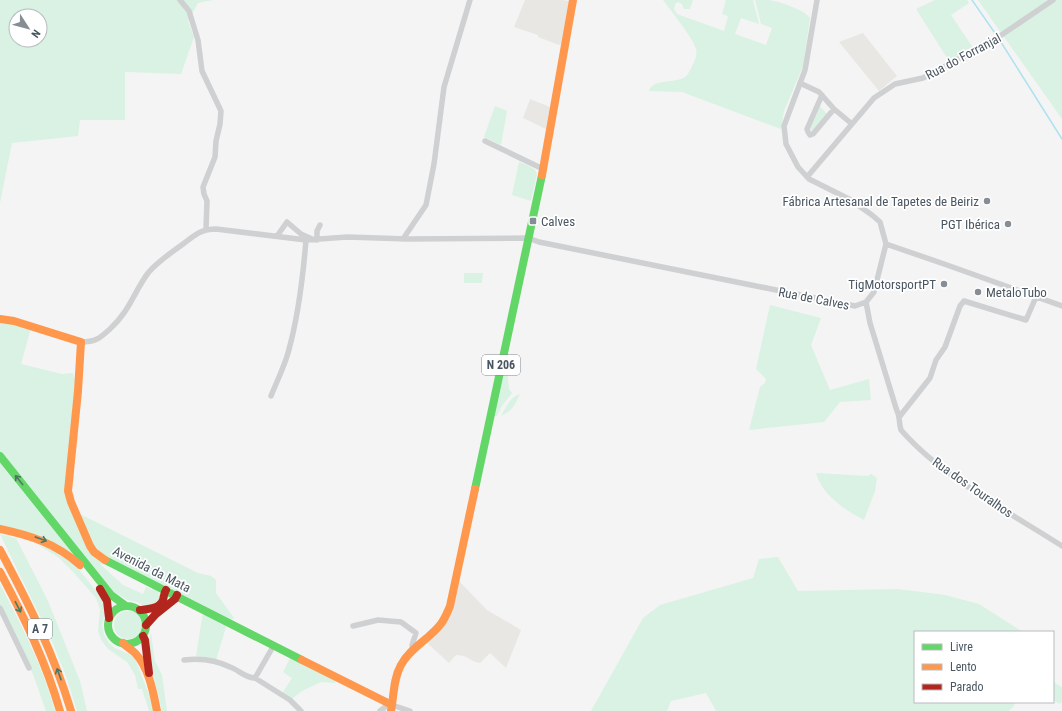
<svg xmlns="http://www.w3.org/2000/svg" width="1062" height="711" font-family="'Roboto Condensed',sans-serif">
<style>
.commercial{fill:#e8e7e3}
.green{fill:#d9f2e3;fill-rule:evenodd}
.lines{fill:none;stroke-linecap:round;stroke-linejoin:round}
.stream{stroke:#aee2f0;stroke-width:1.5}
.street{stroke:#ced0d2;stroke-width:5.5}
.fast{stroke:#63d668;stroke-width:8}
.slow{stroke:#ff974d;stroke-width:8}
.jam{stroke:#b3261e;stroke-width:8}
.oneway{stroke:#507663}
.poi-dot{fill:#868d94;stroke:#fff;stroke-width:1.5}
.labels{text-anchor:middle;stroke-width:3.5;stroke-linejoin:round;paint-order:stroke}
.shield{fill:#fff;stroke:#808990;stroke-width:1}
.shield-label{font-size:12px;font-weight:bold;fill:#4a5661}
.street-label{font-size:13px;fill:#4a5661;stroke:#fff}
.poi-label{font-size:13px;fill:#4a5661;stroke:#fff;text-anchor:end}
</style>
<rect width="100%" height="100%" fill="#f4f4f4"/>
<path class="commercial" d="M525,0H562L569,1L561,44L559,45L538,37V35L514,27Z
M863,33L897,76L879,91L839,42Z
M530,99L550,107L546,129L523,118Z
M459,581L487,610L521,630L506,668L490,653L480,663L475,662L464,656L456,655L449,663L426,642L444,625Z"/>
<path class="green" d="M0,0H213L198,3L188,21L194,37L181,74L125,72V120H80L78,136L12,143L0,203ZM16,16H40V40H16Z
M663,0H693L690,9H684L682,4L678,2L675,4L674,9L677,14L724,31L728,16L722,14L726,0H753L759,24L741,18L735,34L766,45L772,28L761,24L755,0C759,0 764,0 768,0C779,1 805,10 810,18L803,66L784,111L781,129L682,92L649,91C653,78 675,84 685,77C689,74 691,68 693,64C696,59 697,54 696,49C693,38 671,11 663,0Z
M935,0H967L969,3L951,15L973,48L949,61L916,9Z
M978,0H1062V119Z
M495,106L507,111L501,145L484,137Z
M820,106L827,114L812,131L810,129Z
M519,162C526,165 535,167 537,174L531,201L512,195Z
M464,273H483L482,283H464Z
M770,305L821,318L811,345L830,390L869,379L871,400L840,402L824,422L749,430L760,387L765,383L766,379L756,369Z
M0,323L16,324L31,328L21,364L62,374L73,373L75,380L66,494L102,561L101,565L123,585L143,594L146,587L152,590L154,587L161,595L158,604L147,608L137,602L127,600L113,591L0,451Z
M504,368L507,369L509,389L512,393L502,406L497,416H493Z
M520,394C516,404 512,411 501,416C506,407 510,397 520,394Z
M0,461L80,563L0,526Z
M816,473L868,476L871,474L877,478L875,491L864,520C845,510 822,495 816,473Z
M80,514L198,573L211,576L216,580V593L234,618L230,620L96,551Z
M0,534L49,547L77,567L101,597L105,613L102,625L104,634L109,643L115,648L131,655L136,661L148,692L154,711H149L142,689H138L135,675L127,662L108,649L101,640L98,631L100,609L96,598L74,573L58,557L37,544L16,538L48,601L80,681L87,711H77L66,676L51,639Z
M778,557L798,591L898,589L945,595L979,604L1023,632H915V702H1015L1014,706L1009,711H716L706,693L671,701L667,711H591L643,618L660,605L753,578L759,559Z
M0,584C21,625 43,666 55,711H46L34,677L21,646L0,605Z
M114 625a14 14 0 1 1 28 0a14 14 0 1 1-28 0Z
M203,612L227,624L216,660L196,656Z
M151,633L155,661L162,675L167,711H162C158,692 145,650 151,633Z
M291,656L336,678L335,683L321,682L302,691L292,699L283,692L292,678L283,672Z
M1053,682L1062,687V701L1060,704L1053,700Z"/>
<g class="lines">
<path class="stream" d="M972,0L997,36
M999,39L1062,139"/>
<path class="street" d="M180,0L189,11L198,40L202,71L221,111L220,124L216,141L215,157L203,187L204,194L207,201L206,229
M800,83L819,92L834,109L852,124
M822,95L807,129L808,132L810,135L813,134L834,109
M485,141L543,169
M807,177L874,98L895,84L923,78L994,40L1053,0
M277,236L287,222L301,234L312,239
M403,239L426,205L434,164L444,87L470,0
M317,240V231L320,225
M886,244L947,265L1062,306
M866,302L870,323L896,408C901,418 898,420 901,430C942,477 1009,512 1062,546
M81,342C96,342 100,338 110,329C129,312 134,292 148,273C158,261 171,253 183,244C195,235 201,229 216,229L306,240L347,237L408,239L528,238L539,242L855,306L866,302L874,292L886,244L880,222L872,215L849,199L809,179L798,167L786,144L784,126L805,70L817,0
M271,396C277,381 284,367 288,353C298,318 303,277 306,240
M900,416L930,378L936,360L945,347L960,306L964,301L1026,320L1036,297
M0,608L29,668
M353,626L378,620L401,622L416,633L412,645L413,650
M184,660C199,658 216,660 230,667C239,670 245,678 255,678
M255,678L290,700L301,711
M255,678L274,645
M392,705L410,711
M380,711L389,704"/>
<path class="fast" d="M0,456L111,595L126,606
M475,489L542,175
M105,560L302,660
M108 625a19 19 0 1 1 38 0a19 19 0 1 1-38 0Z"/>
<path class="slow" d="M542,175L573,0
M0,319L14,321L81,342L78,391L68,491L71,502L90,546L94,552L105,560
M0,529C32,536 55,543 80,565
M0,550C28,602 54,654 71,711
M0,572C24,617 46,662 60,711
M123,643C126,647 131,649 135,653C149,668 153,691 157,711
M302,660L392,705
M391,711C394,696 393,679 401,665C410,648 428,640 440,625C445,619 447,613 450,606L475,489"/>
<path class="jam" d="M100,589L107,601L109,618
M140,610C148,609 159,609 163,600C164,596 164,593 166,590
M146,625L155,615L175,599L177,595
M143,636L145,640L149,673"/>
</g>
<defs><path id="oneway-shaft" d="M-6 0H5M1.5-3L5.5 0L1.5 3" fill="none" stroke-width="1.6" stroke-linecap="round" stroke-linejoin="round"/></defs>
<g class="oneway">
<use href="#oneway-shaft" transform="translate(19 480) rotate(-129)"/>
<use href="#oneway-shaft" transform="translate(41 539) rotate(20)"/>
<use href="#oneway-shaft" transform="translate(18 607) rotate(63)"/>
<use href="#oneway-shaft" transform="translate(59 674) rotate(-110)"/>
</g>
<g class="poi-dot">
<circle cx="987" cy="201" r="4"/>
<rect x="529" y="217" width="8" height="8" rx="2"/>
<circle cx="1008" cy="224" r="4"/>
<circle cx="944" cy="284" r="4"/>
<circle cx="978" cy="292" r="4"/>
</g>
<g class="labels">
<g class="shield">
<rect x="482" y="355" width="38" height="20" rx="3"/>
<rect x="28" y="619" width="24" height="20" rx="3"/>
</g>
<g class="shield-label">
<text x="501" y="369">N 206</text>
<text x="40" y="633">A 7</text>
</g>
<g class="street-label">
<text transform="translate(963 56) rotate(-28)" y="5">Rua do Forranjal</text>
<text transform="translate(814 298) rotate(11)" y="5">Rua de Calves</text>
<text transform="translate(973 487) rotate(35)" y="5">Rua dos Touralhos</text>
<text transform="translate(152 569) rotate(27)" y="5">Avenida da Mata</text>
</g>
<g class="poi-label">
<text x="979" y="206">Fábrica Artesanal de Tapetes de Beiriz</text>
<text x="541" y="226" text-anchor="start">Calves</text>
<text x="1000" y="229">PGT Ibérica</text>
<text x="936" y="289">TigMotorsportPT</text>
<text x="986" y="297" text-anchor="start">MetaloTubo</text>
</g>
</g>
<rect x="914" y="631" width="140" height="72" fill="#ffffff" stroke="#b7bbc0"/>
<rect x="922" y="644" width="20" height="6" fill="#63d668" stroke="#b7bbc0"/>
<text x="950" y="651" font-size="12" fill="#4a5661">Livre</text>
<rect x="922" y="664" width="20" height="6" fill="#ff974d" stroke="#b7bbc0"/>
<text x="950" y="671" font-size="12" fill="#4a5661">Lento</text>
<rect x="922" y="684" width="20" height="6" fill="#b3261e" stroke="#b7bbc0"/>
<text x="950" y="691" font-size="12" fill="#4a5661">Parado</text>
<g transform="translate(28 28) rotate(126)"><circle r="19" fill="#ffffff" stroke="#b7bbc0"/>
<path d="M0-3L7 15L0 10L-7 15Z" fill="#868d94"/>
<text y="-6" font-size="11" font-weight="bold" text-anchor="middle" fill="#4a5661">N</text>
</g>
</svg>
